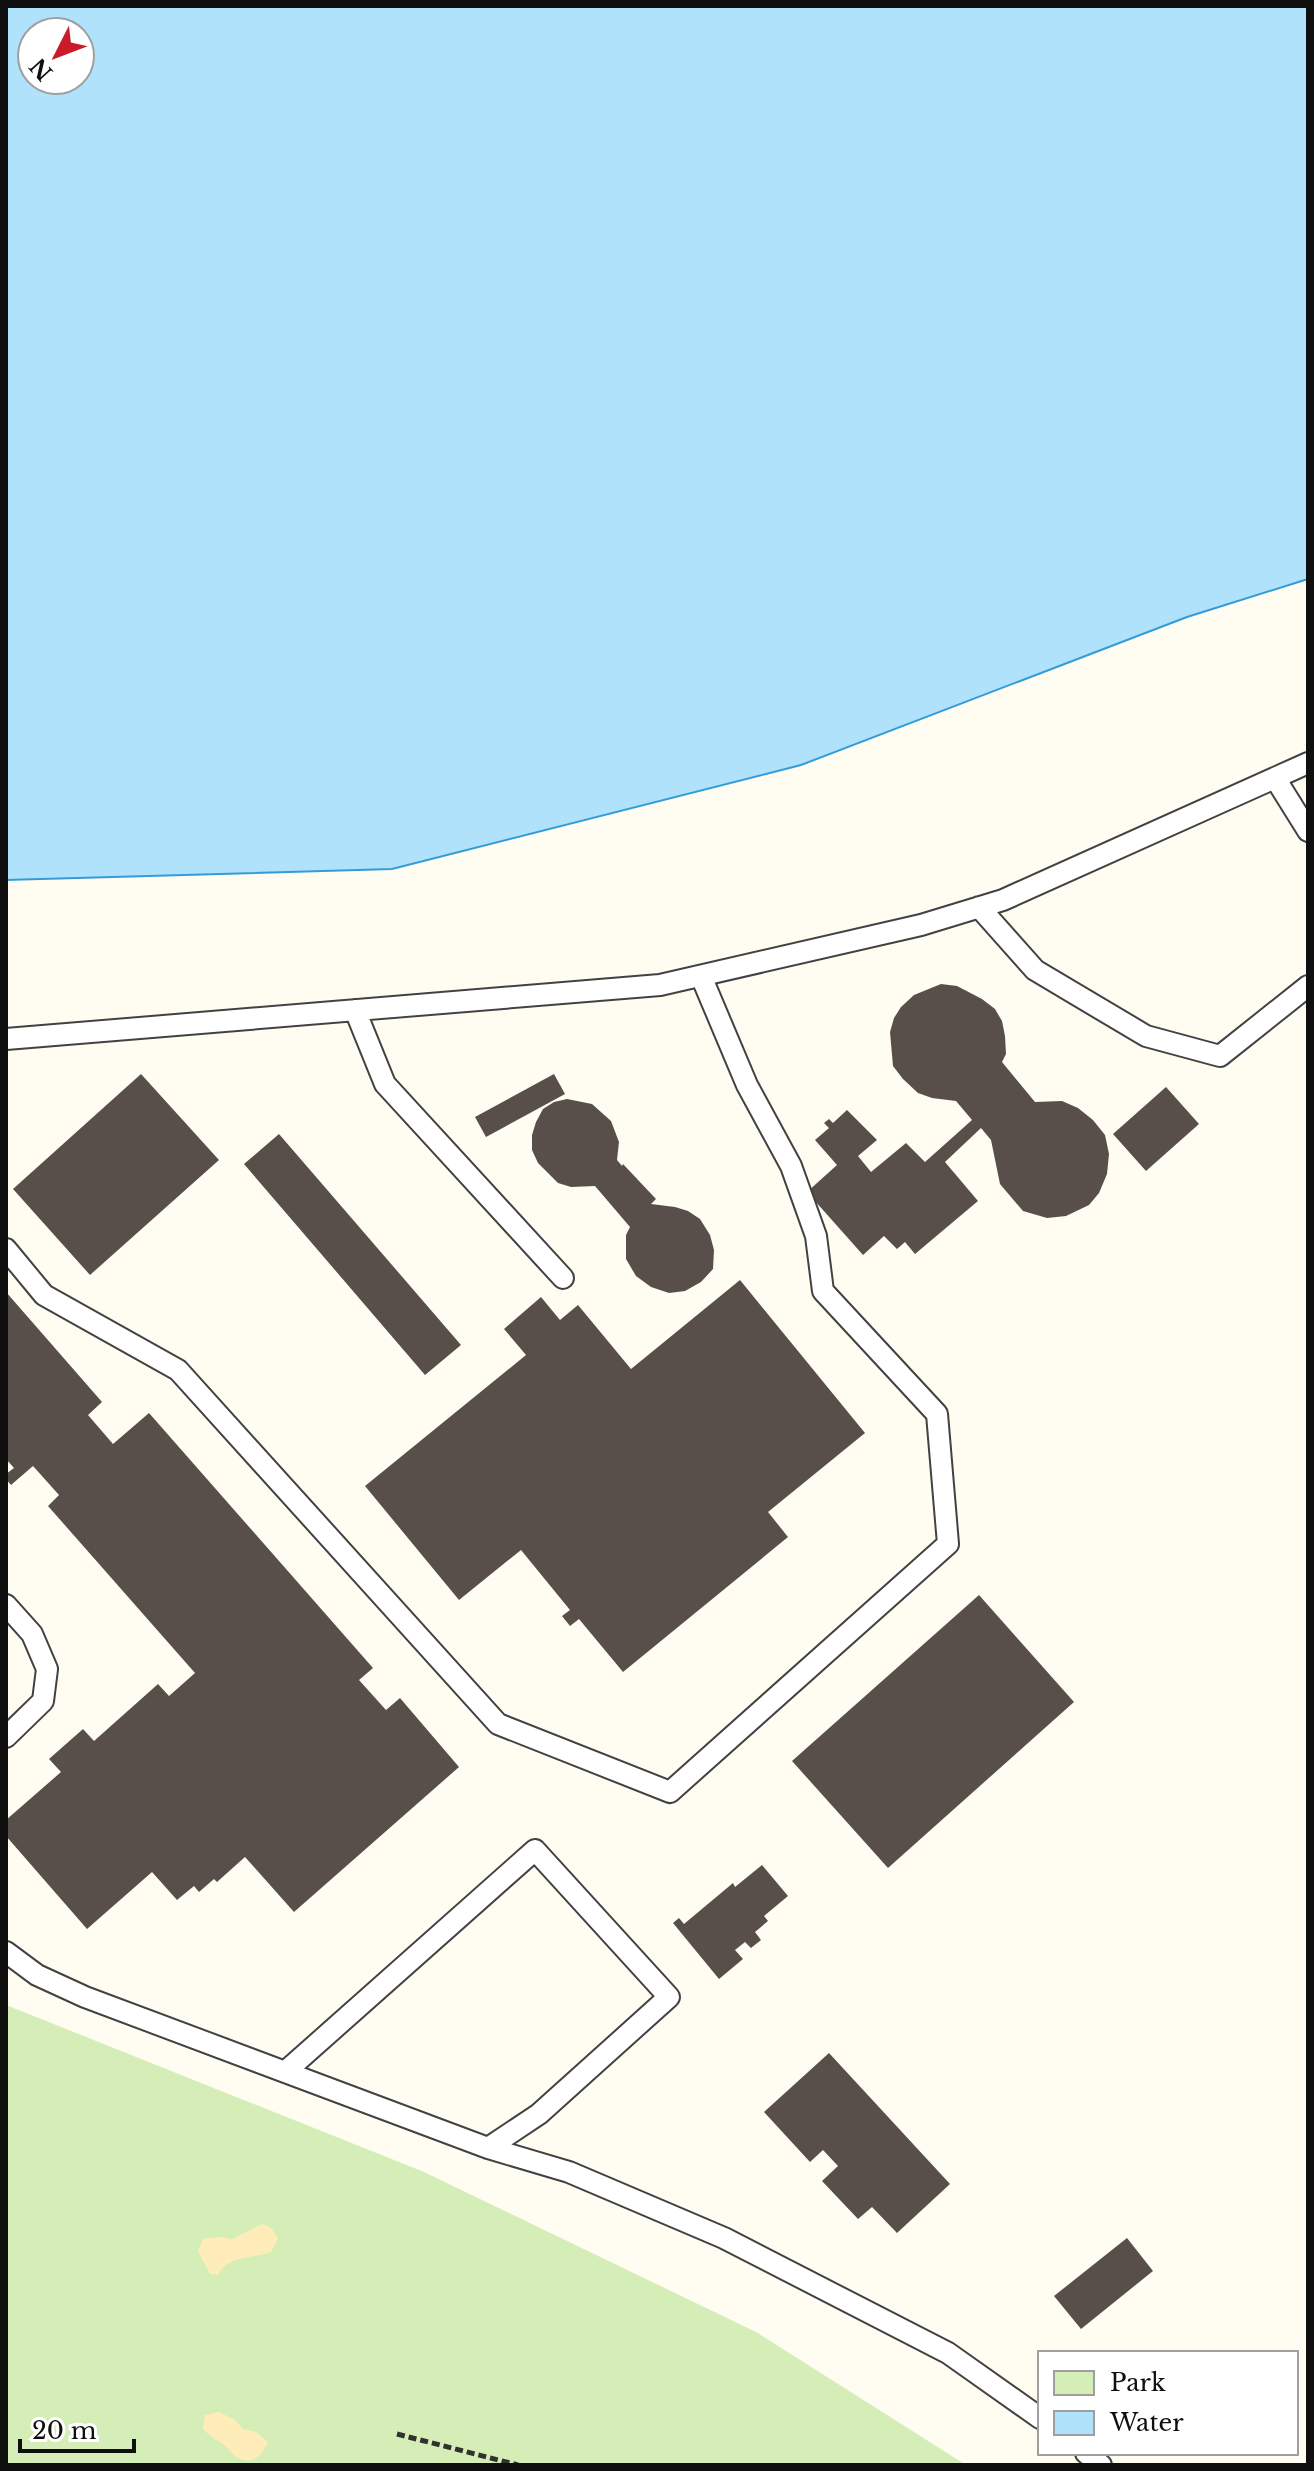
<svg xmlns="http://www.w3.org/2000/svg" width="1314" height="2471" font-family="'Libre Baskerville',serif">
<style>
.green{fill:#d5edb7}
.sand{fill:#ffedb9}
.water{fill:#b1e2fb;stroke:#339cd8;stroke-width:2;fill-rule:evenodd}
.building{fill:#594f4a}
.lines{fill:none;stroke-linecap:round;stroke-linejoin:round}
.service-casing{stroke:#424242;stroke-width:24}
.path{stroke:#313131;stroke-width:5;stroke-dasharray:8 4;stroke-linecap:butt}
.service{stroke:#fff;stroke-width:20}
</style>
<rect width="100%" height="100%" fill="#fffcf1"/>
<path class="green" d="M6,2005L424,2172L756,2332L966,2465H6Z"/>
<path class="sand" d="M262,2224L271,2228L278,2238L271,2252C252,2259 228,2255 218,2275L210,2274L198,2251L203,2239L219,2237L232,2239Z
M219,2412L235,2420L243,2429L256,2432L268,2442C263,2455 253,2465 238,2458C232,2455 229,2448 224,2445C216,2439 209,2436 203,2429L205,2415Z"/>
<path class="water" d="M6,6H1308V579L1187,617L801,765L392,869L6,880ZM32,32H80V80H32Z"/>
<path class="building" d="M941,984L957,986L982,999L995,1009L1002,1021L1005,1036L1006,1054L1002,1062L1035,1102L1062,1101L1078,1108L1093,1120L1105,1135L1109,1154L1107,1174L1099,1193L1089,1205L1066,1216L1047,1218L1023,1211L1000,1184L991,1140L981,1128L945,1162L978,1201L915,1254L905,1242L897,1249L884,1236L863,1255L807,1192L837,1165L815,1140L829,1128L824,1123L829,1119L833,1123L847,1110L877,1140L858,1156L871,1172L906,1143L925,1162L972,1120L956,1101L932,1098L918,1093L903,1079L893,1066L890,1032L894,1018L901,1007L914,995Z
M141,1074L219,1160L90,1275L13,1189Z
M554,1074L565,1094L486,1137L475,1117Z
M1166,1087L1199,1124L1146,1171L1113,1134Z
M567,1099L592,1104L611,1121L619,1142L617,1160L622,1166L623,1164L656,1199L651,1204L675,1207L688,1211L700,1219L710,1235L714,1250L713,1269L701,1282L685,1291L669,1293L651,1287L636,1276L626,1259V1235L630,1227L595,1186L571,1187L558,1183L538,1163L532,1150V1135L536,1122L543,1109L554,1102Z
M279,1134L461,1345L425,1375L244,1164Z
M740,1280L865,1433L768,1512L788,1537L623,1672L579,1619L570,1626L562,1616L570,1610L521,1550L459,1600L365,1486L526,1355L504,1329L541,1297L560,1320L578,1305L631,1369Z
M6,1292L102,1402L88,1415L113,1444L149,1413L373,1668L359,1680L386,1710L400,1698L459,1767L294,1912L245,1857L217,1882L214,1879L199,1892L194,1886L177,1900L152,1872L87,1929L6,1836V1820L61,1772L49,1759L83,1729L94,1741L158,1684L169,1696L195,1673L48,1506L59,1495L33,1466L11,1485L6,1479V1474L14,1468L6,1459Z
M979,1595L1074,1702L888,1868L792,1761Z
M762,1865L788,1896L764,1916L768,1921L755,1932L761,1940L751,1948L745,1942L735,1950L743,1959L719,1979L673,1923L679,1918L684,1924L733,1883L735,1887Z
M829,2053L950,2184L897,2233L872,2207L858,2219L822,2181L838,2166L823,2150L810,2162L764,2112Z
M1127,2238L1153,2271L1081,2329L1054,2296Z"/>
<g class="lines">
<g class="service-casing">
<path id="service" d="M1275,778L1308,831
M979,907L1035,970L1146,1036L1220,1056L1308,986
M355,1010L385,1084L563,1278
M6,1039L660,985L921,925L1003,900L1308,763
M6,1249L44,1295L178,1370L498,1724L670,1792L948,1544L937,1414L823,1291L816,1236L791,1166L747,1085L701,976
M6,1605L32,1634L47,1669L43,1701L6,1737
M6,1952L37,1975L85,1997L488,2148L569,2172L724,2238L948,2353L1040,2418
M285,2072L535,1850L669,1997L539,2114L488,2148
M1086,2453L1101,2465"/>
</g>
<path class="path" d="M397,2434L518,2465"/>
<use href="#service" class="service"/>
</g>
<rect width="1314" height="2471" fill="none" stroke="#0f0f0f" stroke-width="16"/>
<rect x="1038" y="2351" width="260" height="104" fill="#ffffff" stroke="#9f9f9f" stroke-width="2"/>
<rect x="1054" y="2371" width="40" height="24" fill="#d5edb7" stroke="#9f9f9f" stroke-width="2"/>
<text x="1110" y="2391" font-size="24" fill="#0f0f0f">Park</text>
<rect x="1054" y="2411" width="40" height="24" fill="#b1e2fb" stroke="#9f9f9f" stroke-width="2"/>
<text x="1110" y="2431" font-size="24" fill="#0f0f0f">Water</text>
<g transform="translate(56 56) rotate(228)"><circle r="38" fill="#ffffff" stroke="#9f9f9f" stroke-width="2"/>
<path d="M0-6L14 30L0 20L-14 30Z" fill="#cb1b2a"/>
<text y="-12" font-size="22" font-weight="bold" text-anchor="middle" fill="#0f0f0f">N</text>
</g>
<path d="M20 2439v12h114v-12" fill="none" stroke="#0f0f0f" stroke-width="4"/>
<text x="32" y="2439" font-size="24" fill="#0f0f0f" stroke="#ffffff" stroke-width="6" paint-order="stroke">20 m</text>
</svg>
